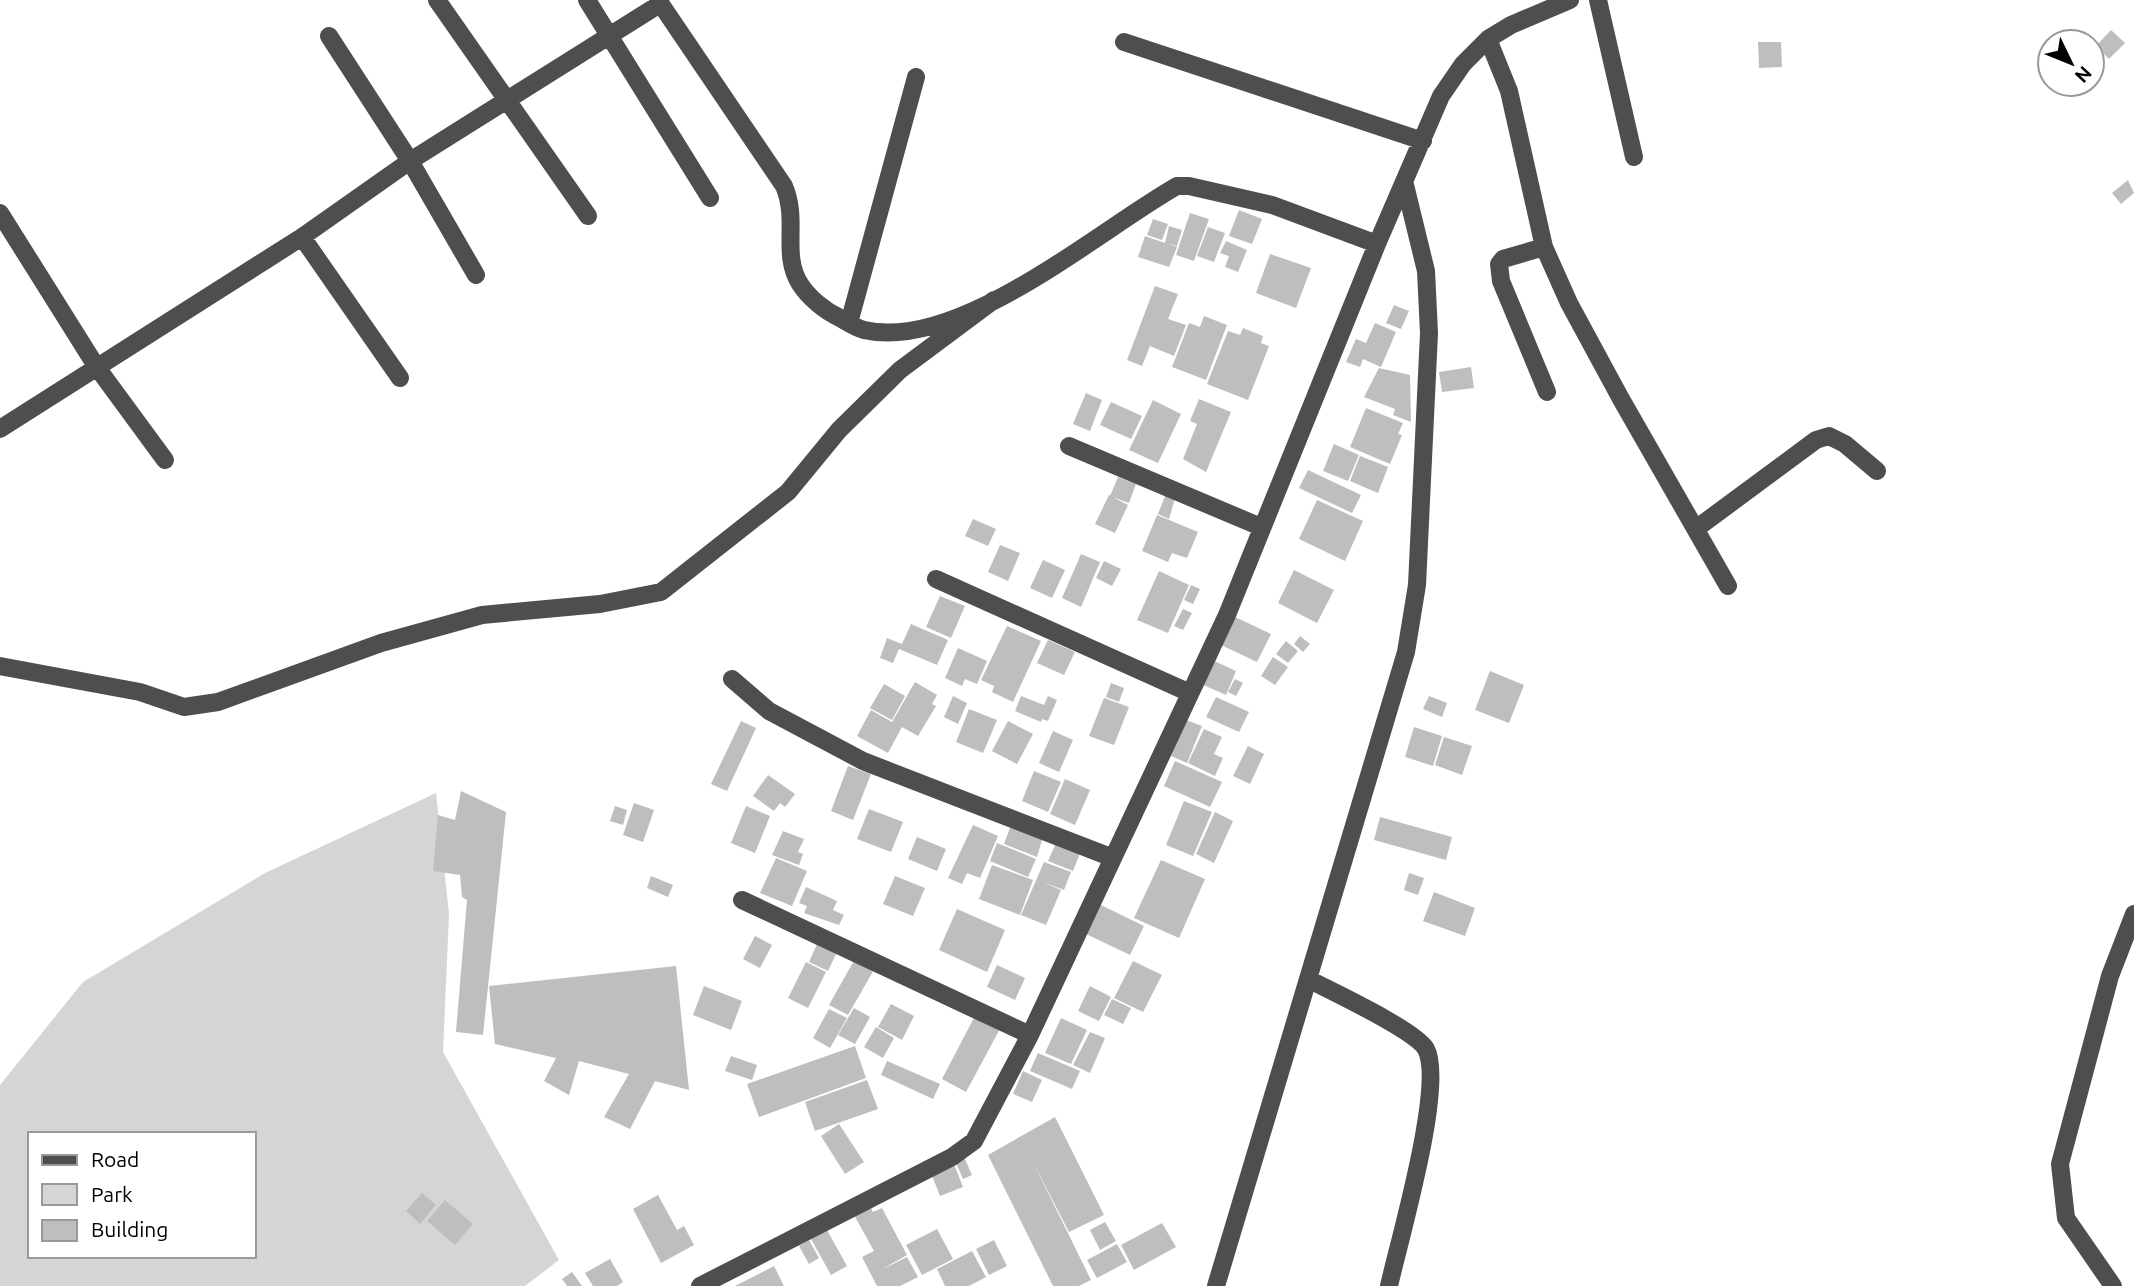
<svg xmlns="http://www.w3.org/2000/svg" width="2134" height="1286" font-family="Ubuntu,sans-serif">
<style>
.green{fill:#d5d5d5;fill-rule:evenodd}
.building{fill:#bebebe}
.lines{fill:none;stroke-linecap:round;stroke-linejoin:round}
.minor{stroke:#4e4e4e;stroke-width:18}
</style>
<rect width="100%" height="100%" fill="#fff"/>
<path class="green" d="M436,793L449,914L443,1052L559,1260L525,1286H0V1085L83,982L265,873ZM30,1134H254V1256H30Z"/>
<path class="building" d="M2111,30L2125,43L2109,59L2096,46Z
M1758,42H1781L1782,67L1759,68Z
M2128,180L2134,193L2121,204L2112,193Z
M1239,210L1262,219L1252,244L1229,236Z
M1190,213L1209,219L1194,261L1176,255Z
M1153,219L1168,224L1162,240L1147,235Z
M1169,226L1182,230L1177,246L1168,243L1177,247L1169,267L1138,257L1145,236L1165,243Z
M1208,227L1225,233L1214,262L1197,256Z
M1226,241L1247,250L1238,272L1225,267L1229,256L1220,253Z
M1270,254L1311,268L1296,308L1256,293Z
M1155,286L1178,294L1168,319L1186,325L1174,356L1150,346L1142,366L1127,360Z
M1394,305L1409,311L1401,329L1386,323Z
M1204,316L1227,325L1206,380L1172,367L1189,323L1200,327Z
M1375,323L1396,332L1381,367L1363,359L1360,367L1346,362L1356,339L1366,343Z
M1243,328L1263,336L1261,343L1269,346L1248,400L1207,384L1228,331L1240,335Z
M1471,367L1474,388L1442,392L1439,372Z
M1379,368L1410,375L1411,422L1393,415L1395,409L1364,397Z
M1086,393L1102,400L1090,431L1073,424Z
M1199,399L1231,412L1206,472L1183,459L1197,424L1190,421Z
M1153,400L1181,414L1158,463L1129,450Z
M1111,402L1142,416L1131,439L1100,425Z
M1366,408L1403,423L1398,434L1402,435L1390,464L1350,447Z
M1334,444L1359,455L1348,481L1323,471Z
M1360,456L1388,467L1378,493L1350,481Z
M1308,470L1361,495L1352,513L1299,488Z
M1118,477L1136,484L1129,503L1110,496Z
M1167,491L1176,495L1169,519L1158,514Z
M1109,495L1128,505L1115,533L1095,524Z
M1317,500L1363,521L1345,561L1299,539Z
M1157,515L1198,532L1187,558L1172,553L1168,562L1142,551Z
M973,519L996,529L988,546L965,536Z
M1000,545L1020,553L1008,581L988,572Z
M1081,554L1100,562L1081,607L1062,598Z
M1043,560L1065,570L1052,598L1030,588Z
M1104,561L1121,569L1112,586L1096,578Z
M1294,570L1334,590L1317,623L1278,603Z
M1159,571L1189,585L1168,633L1137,620Z
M1191,585L1200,589L1193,604L1184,600Z
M940,596L965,606L951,638L926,627Z
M1183,609L1192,613L1183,630L1174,626Z
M1233,616L1271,634L1257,662L1219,644Z
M911,624L948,640L937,665L899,649L893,663L880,658L887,638L902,644Z
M1007,626L1041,641L1013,702L992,692L994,686L981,680Z
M1300,636L1310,644L1303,652L1294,644Z
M1048,640L1075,652L1064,675L1037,663Z
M1286,641L1298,651L1288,663L1276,654Z
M958,648L987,661L977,684L965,679L962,686L945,678Z
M1273,657L1288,667L1275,685L1261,676Z
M1210,659L1236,671L1226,695L1199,683Z
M1490,671L1524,685L1509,723L1475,710Z
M1235,679L1243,683L1236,696L1228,692Z
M915,682L937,695L932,704L936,706L918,736L902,727L888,753L857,736L871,710L892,722Z
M1111,683L1124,688L1119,702L1106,697Z
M884,684L905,696L892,720L870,708Z
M953,696L967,703L958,724L944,717Z
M1021,696L1044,705L1048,696L1057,700L1048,721L1042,719L1041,722L1015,711Z
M1429,696L1447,703L1442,717L1423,709Z
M1216,697L1249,712L1239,732L1206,717Z
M1104,698L1129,707L1114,745L1089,736Z
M969,709L997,720L983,753L956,742Z
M1186,720L1202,726L1187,763L1171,756Z
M741,721L756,728L727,791L711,784Z
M1008,721L1033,734L1017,764L992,751Z
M1414,727L1442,736L1433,766L1405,757Z
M1204,729L1222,737L1214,754L1223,758L1215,776L1188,763Z
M1053,731L1073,740L1059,772L1039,763Z
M1444,737L1472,746L1462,775L1435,765Z
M1248,746L1264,754L1250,784L1233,776Z
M1175,761L1222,782L1210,807L1164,786Z
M848,766L871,774L853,820L831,811Z
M1034,771L1061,782L1048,812L1022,801Z
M768,775L795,794L785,807L780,803L774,811L753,796Z
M1065,779L1090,790L1075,825L1050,814Z
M461,791L506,812L483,1035L456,1032L467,900L462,897L460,875L433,871L438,815L455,820Z
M1184,801L1212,812L1193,856L1166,845Z
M634,803L654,810L643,842L623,835Z
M615,806L627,810L623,825L610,821Z
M746,806L770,816L755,853L731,843Z
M869,809L903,822L891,852L857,839Z
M1215,812L1233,821L1214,863L1196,854Z
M1380,817L1452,837L1446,860L1374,840Z
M973,825L998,836L980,878L967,873L962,884L948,878Z
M1011,825L1043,837L1037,857L1004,844Z
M783,831L804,839L798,852L803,854L799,865L772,855Z
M917,837L946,849L937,871L908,859Z
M997,843L1036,859L1028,877L990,861Z
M1056,843L1080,853L1073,871L1048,861Z
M776,858L807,871L792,906L760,893Z
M1161,860L1205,879L1179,938L1134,918Z
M1044,862L1071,872L1064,890L1043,882L1061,890L1046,925L1021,915Z
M992,865L1033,880L1020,915L979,899Z
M1409,873L1424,878L1418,895L1404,890Z
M651,876L673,885L668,897L647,888Z
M895,876L925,888L913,916L883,904Z
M806,887L837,901L833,910L844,915L839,925L804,913L807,906L799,903Z
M1434,892L1475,908L1465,936L1423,921Z
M1101,905L1144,926L1130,955L1086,934Z
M957,909L1005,930L987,972L939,950Z
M755,936L772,945L760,968L743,959Z
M817,944L836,954L828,971L809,962Z
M856,957L875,968L848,1015L829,1005Z
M1133,961L1162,975L1143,1012L1114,998Z
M806,962L826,972L808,1008L788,998Z
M997,965L1025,978L1015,1000L987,987Z
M676,966L689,1090L655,1081L630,1129L604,1117L629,1074L579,1061L569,1095L544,1081L556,1058L495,1044L489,986Z
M704,986L742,1001L731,1030L693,1015Z
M1090,986L1111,997L1099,1021L1078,1011Z
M1112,999L1131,1008L1123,1024L1104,1015Z
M891,1004L914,1016L902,1040L878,1027Z
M854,1008L870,1017L855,1044L838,1035Z
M829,1009L847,1018L830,1048L813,1038Z
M976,1014L1001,1027L966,1092L942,1079Z
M1061,1018L1087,1030L1071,1064L1045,1053Z
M876,1027L894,1038L883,1058L864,1047Z
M1090,1032L1105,1038L1090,1073L1073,1065Z
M855,1046L866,1078L759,1117L747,1084Z
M1038,1053L1080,1071L1072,1089L1030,1071Z
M731,1056L757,1065L752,1080L725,1071Z
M887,1061L940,1084L933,1099L881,1075Z
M1023,1071L1042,1080L1032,1102L1013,1094Z
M867,1080L878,1109L815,1131L805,1102Z
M1055,1117L1104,1215L1069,1232L1032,1160L1091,1280L1079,1286H1053L988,1155Z
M839,1124L864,1162L845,1174L821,1136Z
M964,1157L972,1175L963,1179L955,1161Z
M954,1164L963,1187L940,1196L931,1173Z
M422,1193L436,1205L420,1224L406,1211Z
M658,1195L677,1230L684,1226L694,1245L661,1263L633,1209Z
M445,1200L473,1224L455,1245L427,1221Z
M870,1206L873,1212L882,1208L907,1255L881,1270L907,1257L918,1277L900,1286H877L862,1257L874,1251L854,1215Z
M1105,1222L1116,1241L1100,1250L1090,1230Z
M1162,1223L1176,1247L1134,1270L1121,1245Z
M937,1229L953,1259L922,1275L906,1245Z
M827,1230L847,1266L831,1275L811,1239Z
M809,1240L819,1258L809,1264L799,1246Z
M994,1240L1007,1266L989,1275L976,1249Z
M1117,1244L1127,1262L1097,1278L1087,1260Z
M972,1251L986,1277L969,1286H945L937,1269Z
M610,1259L623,1282L617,1286H593L585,1273Z
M774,1266L784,1286H735Z
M572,1272L582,1286H567L562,1279Z"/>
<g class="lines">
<path class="minor" d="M437,0L588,216
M587,0L710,198
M658,0L784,186C799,221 781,254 800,284C809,298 825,311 840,318C847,322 856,328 864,330C959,352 1099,230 1177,186H1189L1272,205L1377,244
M1598,0L1634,157
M329,36L410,161L476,275
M1488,39L1509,91L1544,247L1569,303L1621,399L1728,586
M1124,42L1423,141
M0,213L96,366L165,460
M302,237L400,378
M1544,247L1503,259L1499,264L1501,281L1547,392
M849,323L916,77
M0,429L302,237L410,161L660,4
M1069,446L1261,527
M1697,528L1816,440L1829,436L1845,444L1877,471
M936,579L1190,693
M0,666L140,692L184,707L218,702L381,643L482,615L600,604L661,592L788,492L839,430L900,370L994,300
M732,679L769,711L863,761L1113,858
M742,900L1030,1035
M1310,980C1333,992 1415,1030 1426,1049C1445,1085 1399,1241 1389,1286
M700,1286L952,1157L974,1141L1030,1035L1227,615L1377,244L1441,96L1463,64L1488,39L1511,25L1570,0
M1216,1286L1406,652L1417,585L1429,333L1426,271L1405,185
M2113,1286L2066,1218L2060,1164L2110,976L2134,914"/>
</g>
<rect x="28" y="1132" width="228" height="126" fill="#ffffff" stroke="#999999" stroke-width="2"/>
<rect x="42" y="1155" width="35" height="10" fill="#4e4e4e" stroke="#999999" stroke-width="2"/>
<text x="91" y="1167" font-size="21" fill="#000000">Road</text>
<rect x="42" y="1184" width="35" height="21" fill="#d5d5d5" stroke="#999999" stroke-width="2"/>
<text x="91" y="1202" font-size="21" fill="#000000">Park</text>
<rect x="42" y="1220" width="35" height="21" fill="#bebebe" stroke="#999999" stroke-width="2"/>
<text x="91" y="1237" font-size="21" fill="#000000">Building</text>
<g transform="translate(2071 63) rotate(133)"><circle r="33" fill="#ffffff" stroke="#999999" stroke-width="2"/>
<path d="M0-5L12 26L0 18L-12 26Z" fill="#000000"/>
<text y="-10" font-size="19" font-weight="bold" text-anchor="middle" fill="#000000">N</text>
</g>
</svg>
